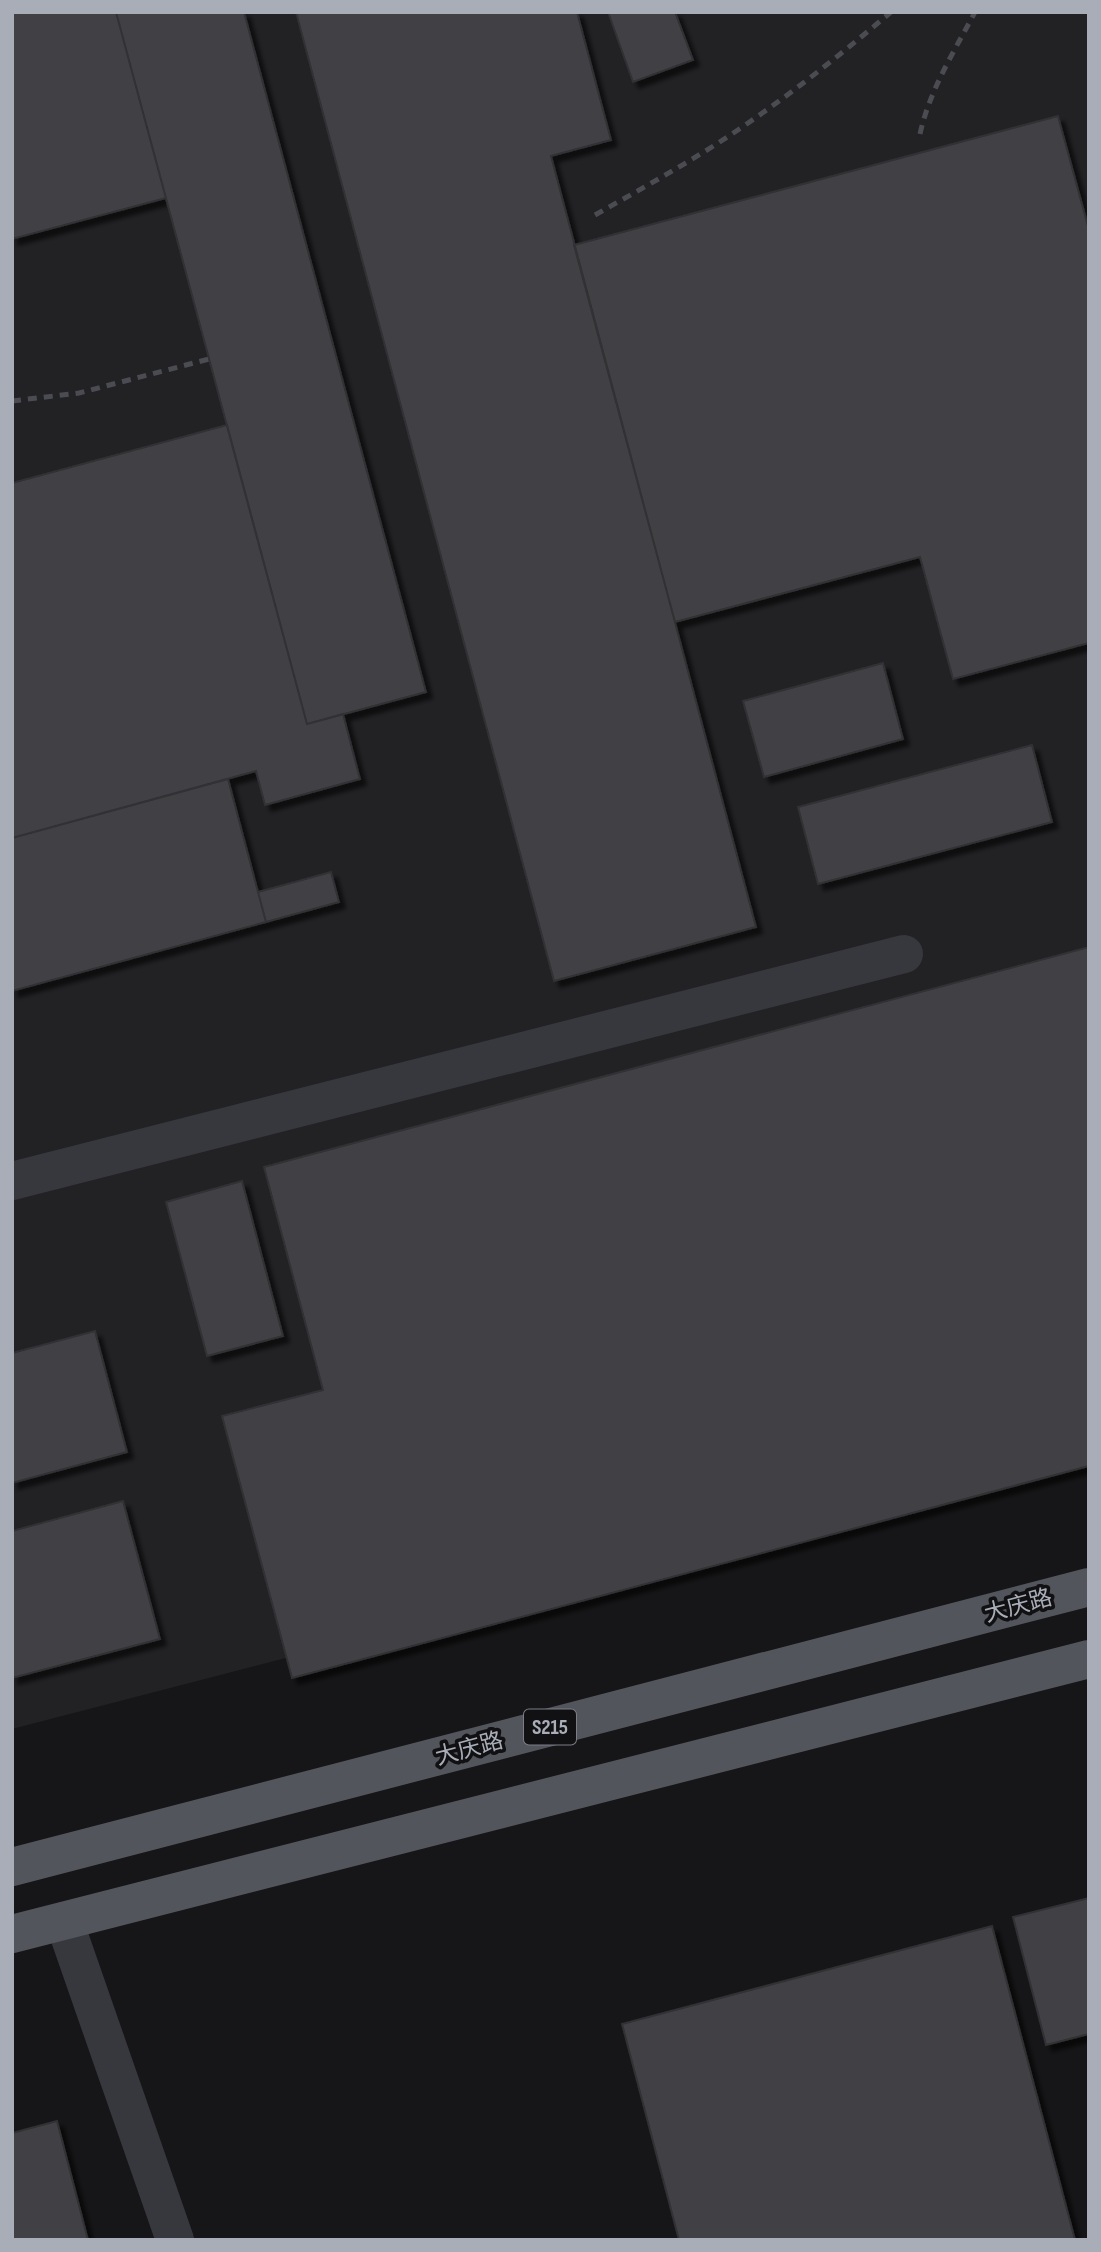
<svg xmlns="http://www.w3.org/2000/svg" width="1101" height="2252" font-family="'Sofia Sans Condensed','Noto Sans SC',sans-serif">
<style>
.built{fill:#222225}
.building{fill:#404145;stroke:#303034;stroke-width:2;filter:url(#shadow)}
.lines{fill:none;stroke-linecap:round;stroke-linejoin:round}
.minor{stroke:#37383d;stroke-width:38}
.major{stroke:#53555c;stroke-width:38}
.rail{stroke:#4a4c52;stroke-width:5;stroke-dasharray:9 7;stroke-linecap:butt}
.labels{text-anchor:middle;stroke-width:7;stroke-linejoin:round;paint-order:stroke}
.shield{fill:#111113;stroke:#7b7e86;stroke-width:2}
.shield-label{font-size:21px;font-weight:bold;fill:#a8adb8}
.street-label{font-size:23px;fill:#a8adb8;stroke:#111113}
</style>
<defs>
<filter id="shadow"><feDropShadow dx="6" dy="6" stdDeviation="2" flood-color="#0009"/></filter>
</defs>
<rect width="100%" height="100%" fill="#161618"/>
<path class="built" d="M12,12H1089V1450L12,1729Z"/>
<path class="building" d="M12,12H116L166,198L12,239Z
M116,12H244L426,692L307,724Z
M296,12H577L611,140L551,156L756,927L554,981Z
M608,12H675L693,60L633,82Z
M1058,116L1089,230V643L953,679L920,557L675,622L574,245Z
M227,425L307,724L343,714L360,779L265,805L256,771L12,838V483Z
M883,663L903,739L764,777L743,701Z
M1032,745L1052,822L818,884L798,807Z
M228,779L266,922L12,991V838Z
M331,872L339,902L266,922L258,892Z
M1089,947V1466L292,1678L222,1416L323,1390L264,1167Z
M242,1181L283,1336L207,1356L166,1202Z
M95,1331L127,1452L12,1483V1353Z
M123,1501L160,1639L12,1678V1531Z
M1089,1898V2034L1046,2045L1013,1917Z
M992,1926L1075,2240H679L622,2024Z
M57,2121L88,2240H12V2133Z"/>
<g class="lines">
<path class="minor" d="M12,1181L904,954
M64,1921L175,2240"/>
<path class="major" d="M12,1867L1089,1587
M12,1934L1089,1659"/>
<path class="rail" d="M920,134C930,89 954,52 975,12
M595,215C648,185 701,156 751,121C800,87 845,51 891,12
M12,401L79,393L209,359"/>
</g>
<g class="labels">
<rect class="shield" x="524" y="1709.5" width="52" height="35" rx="5"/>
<g class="shield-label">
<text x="550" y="1734">S215</text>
</g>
<g class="street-label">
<text transform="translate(1018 1605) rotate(-15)" y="8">大庆路</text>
<text transform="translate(469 1748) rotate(-15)" y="8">大庆路</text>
</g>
</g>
<rect width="1101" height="2252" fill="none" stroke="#a8adb8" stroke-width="28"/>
</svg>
